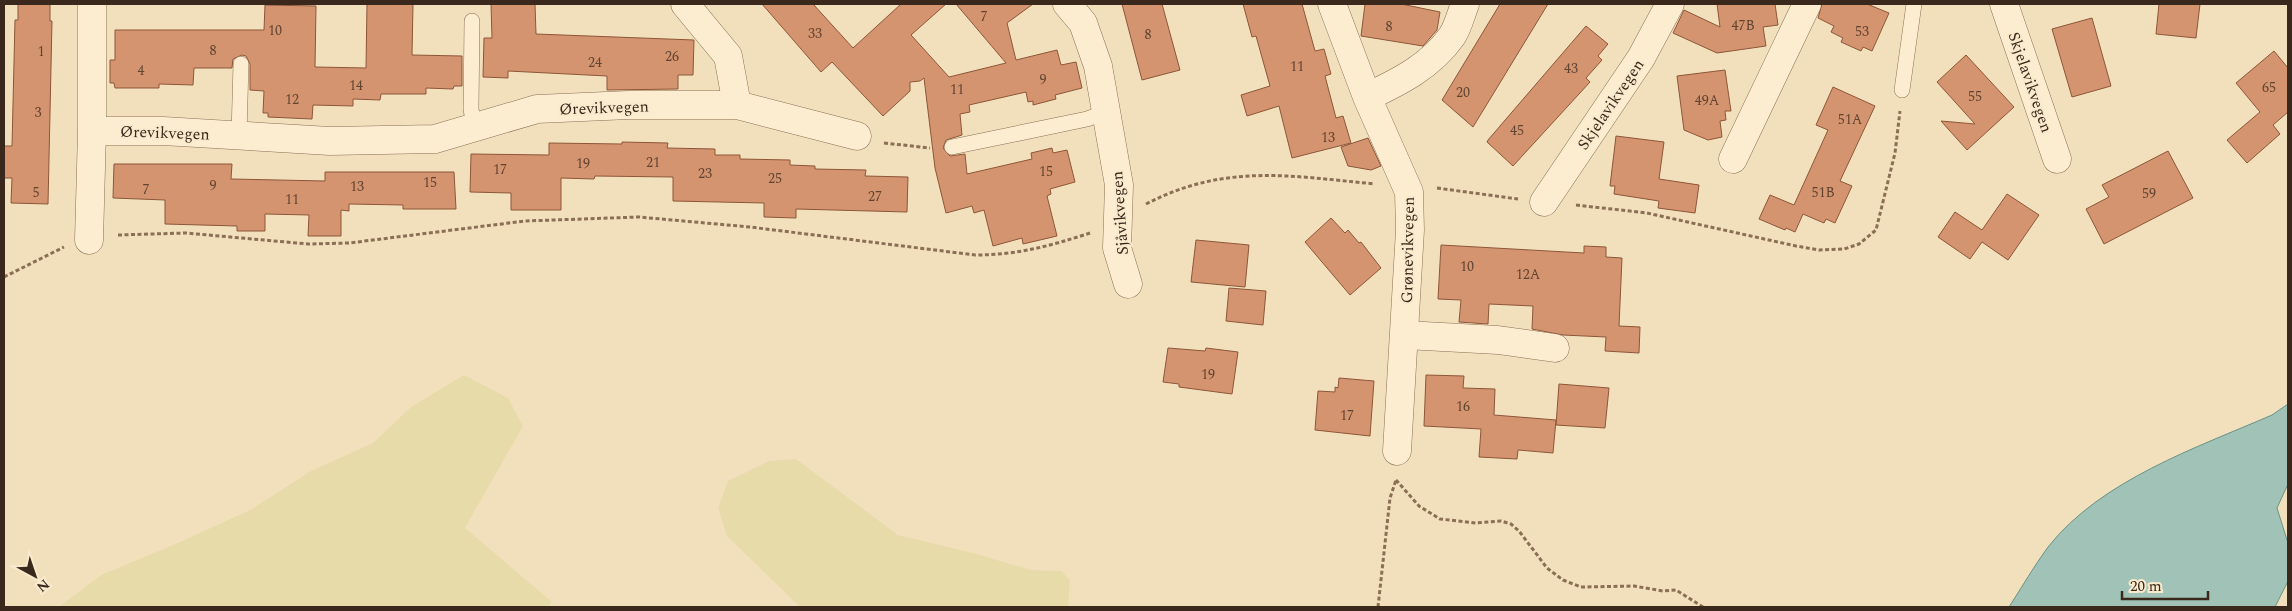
<svg xmlns="http://www.w3.org/2000/svg" width="2292" height="611" font-family="Spectral,serif">
<style>
.farmland{fill:#e8dbaa}
.water{fill:#a1c3b7;stroke:#689185}
.building{fill:#d4946f;stroke:#8d5638}
.lines{fill:none;stroke-linecap:round;stroke-linejoin:round}
.lane-casing{stroke:#8b6f54;stroke-width:16}
.street-casing{stroke:#8b6f54;stroke-width:29}
.path{stroke:#8b6f54;stroke-width:3;stroke-dasharray:4 2.5;stroke-linecap:butt}
.lane{stroke:#fcedd1;stroke-width:15}
.street{stroke:#fcedd1;stroke-width:28}
.labels{text-anchor:middle;stroke-width:4;stroke-linejoin:round;paint-order:stroke}
.number-label{font-size:14px;fill:#604330}
.street-label{font-size:16px;fill:#39281b;stroke:#f9eacd}
</style>
<rect width="100%" height="100%" fill="#f2e0bd"/>
<path class="farmland" d="M464,375L508,398L523,426L465,528L551,601L550,607H59L101,575L178,543L252,509L311,471L373,443L411,407Z
M796,459L898,535L973,553L1031,570L1061,571L1070,580L1068,607H800L727,536L718,508L728,481L769,461Z"/>
<path class="water" d="M2288,404V484L2277,508L2288,543V581L2275,607H2009C2022,587 2034,566 2048,547C2101,480 2196,448 2272,415Z"/>
<path class="building" d="M18,4H50V21H52L48,204L11,203L12,178H4V146H12L15,20H18Z
M367,4H413L412,55L462,56V86H454L453,89L426,88V94H381L380,100L353,99V106L313,105L312,119L268,117V113H263L264,91L250,90V64L246,56L242,55L233,59L232,68H194L193,85L159,84V88H115L114,83H110V60H115V30H264L265,5L316,6L315,67L366,68Z
M491,4H535L536,34L694,40L693,75H678V89L607,90V76L508,71V78L483,77L484,38H492Z
M762,4H813L853,48L901,4H946L911,35L949,77L1006,63L956,4H1033L1007,23L1016,60L1057,50L1061,65L1076,62L1082,88L1055,95L1056,99L1033,105V101L1028,102L1026,92L969,105L970,112L960,114L962,135L946,140L943,148L950,156L965,154L967,174L1032,159L1031,153L1052,148L1053,153L1067,150L1075,182L1050,189L1051,194L1047,196L1057,236L1023,244L1022,238L993,246L984,210L974,213L972,206L946,213L935,168L924,78L920,81L910,82V91L883,116L832,62L821,72Z
M1122,4H1162L1180,70L1142,80Z
M1243,4H1302L1315,51L1324,49L1331,74L1325,76L1336,118L1343,116L1351,143L1292,158L1279,106L1247,116L1241,95L1270,86L1256,36L1252,37Z
M1365,4H1401L1440,12L1437,30L1423,46L1361,36Z
M1500,4H1548L1473,127L1442,100Z
M1717,4H1775L1778,25L1763,27L1766,46L1717,53L1673,33L1684,10L1720,27Z
M1822,4H1867L1889,13L1872,51L1863,47L1861,51L1841,42L1843,38L1831,32L1834,26L1818,18Z
M2159,4H2200L2196,38L2156,34Z
M2092,18L2111,86L2072,97L2052,29Z
M1586,26L1608,44L1598,56L1602,60L1586,78L1590,82L1513,166L1487,142L1488,140Z
M2274,51L2288,68V112L2273,125L2280,134L2247,163L2227,140L2260,112L2236,83Z
M1966,55L2014,107L1967,150L1941,121L1975,124L1937,82Z
M1725,70L1731,111H1725L1726,120L1720,121L1722,137L1708,140L1684,130L1677,76Z
M1833,87L1875,106L1840,181L1852,186L1835,223L1826,219L1824,223L1803,214L1795,232L1786,228L1785,230L1759,219L1770,195L1794,205L1828,130L1816,125Z
M1616,136L1664,142L1659,179L1699,185L1695,213L1658,208L1659,201L1614,194L1615,186H1610Z
M1368,138L1381,166L1371,170L1348,166L1341,147Z
M622,142L668,143L667,148L715,149V155H740V159L790,160V165L815,166V169L866,170L865,176L908,177L907,212L796,209V218L764,217V203L673,201V177L595,176L594,179L561,178V210H511V193L470,192L471,154L549,155V143L622,144Z
M2168,151L2193,198L2104,244L2086,209L2109,197L2102,185Z
M114,164H232L231,179L325,181V172H454L456,209H403V205L349,204V211L341,210V236H308L309,215L265,214V231H237V226L165,224V200L113,198Z
M2007,194L2039,215L2008,260L1982,242L1970,259L1938,237L1955,212L1982,230Z
M1331,218L1345,233L1348,230L1359,243L1361,242L1381,268L1350,295L1305,242Z
M1196,240L1249,245L1245,287L1191,282Z
M1441,245L1584,253V246L1606,247V257L1622,258L1619,326L1640,327L1639,353L1605,351L1606,337L1563,335L1532,329L1533,306L1489,304L1488,324L1459,322L1461,300L1438,299Z
M1229,288L1266,291L1263,325L1226,321Z
M1168,348L1205,351L1206,348L1238,352L1232,394L1179,387V384L1163,382Z
M1426,375L1464,376L1463,388L1495,389L1494,415L1556,420L1553,453L1518,450L1517,459L1479,457L1481,429L1424,426Z
M1339,378L1374,381L1370,436L1315,430L1318,391L1335,392V387L1338,388Z
M1559,384L1609,388L1605,428L1556,425Z"/>
<g class="lines">
<g class="lane-casing">
<path id="lane" d="M472,21L471,109L474,126
M1902,90L1914,4
M239,135L241,64
M952,147L1087,119L1106,112"/>
</g>
<g class="street-casing">
<path id="street" d="M685,4L728,56L737,105
M1067,4L1083,23L1098,66L1119,185L1117,248L1128,284
M1332,4L1367,97L1409,192L1410,230L1397,451
M2004,4L2057,159
M1367,97C1399,82 1431,66 1452,36C1458,27 1461,14 1465,4
M92,131H163L330,141L435,139L537,109L629,105H737L857,136
M1733,159L1807,4
M1544,202L1641,58L1670,4
M89,240L92,131V4
M1405,335L1498,340L1555,348"/>
</g>
<path class="path" d="M884,143L930,148
M1437,188L1518,199
M1146,204C1225,163 1291,176 1375,184
M1576,205L1647,213L1796,246L1819,250L1844,249L1859,244L1876,230L1895,153L1900,111
M118,235L186,233L308,244L349,243L525,221L639,217L750,227L975,255C1017,255 1050,246 1090,233
M4,277L64,247
M1396,480L1419,506L1440,519L1476,523L1501,521L1511,524L1519,531L1547,568L1563,580L1581,587L1634,586L1663,591L1676,590L1703,607
M1378,607L1390,498L1396,480"/>
<use href="#lane" class="lane"/>
<use href="#street" class="street"/>
</g>
<g class="labels">
<g class="number-label">
<text x="984" y="21">7</text>
<text x="1743" y="30">47B</text>
<text x="1389" y="31">8</text>
<text x="275" y="35">10</text>
<text x="1862" y="36">53</text>
<text x="815" y="38">33</text>
<text x="1148" y="39">8</text>
<text x="213" y="55">8</text>
<text x="41" y="56">1</text>
<text x="672" y="61">26</text>
<text x="595" y="67">24</text>
<text x="1297" y="71">11</text>
<text x="1571" y="73">43</text>
<text x="141" y="75">4</text>
<text x="1043" y="84">9</text>
<text x="356" y="90">14</text>
<text x="2269" y="92">65</text>
<text x="957" y="94">11</text>
<text x="1463" y="97">20</text>
<text x="1975" y="101">55</text>
<text x="292" y="104">12</text>
<text x="1707" y="105">49A</text>
<text x="38" y="117">3</text>
<text x="1850" y="124">51A</text>
<text x="1517" y="135">45</text>
<text x="1328" y="142">13</text>
<text x="653" y="167">21</text>
<text x="583" y="168">19</text>
<text x="500" y="174">17</text>
<text x="1046" y="176">15</text>
<text x="705" y="178">23</text>
<text x="775" y="183">25</text>
<text x="430" y="187">15</text>
<text x="213" y="190">9</text>
<text x="357" y="191">13</text>
<text x="146" y="194">7</text>
<text x="36" y="197">5</text>
<text x="1823" y="197">51B</text>
<text x="2149" y="198">59</text>
<text x="875" y="201">27</text>
<text x="292" y="204">11</text>
<text x="1467" y="271">10</text>
<text x="1528" y="279">12A</text>
<text x="1208" y="379">19</text>
<text x="1463" y="411">16</text>
<text x="1347" y="420">17</text>
</g>
<g class="street-label">
<text transform="translate(2031 82) rotate(71)" y="6">Skjelavikvegen</text>
<text transform="translate(1610 104) rotate(-56)" y="6">Skjelavikvegen</text>
<text transform="translate(604 107) rotate(-2)" y="6">Ørevikvegen</text>
<text transform="translate(165 132) rotate(2)" y="6">Ørevikvegen</text>
<text transform="translate(1119 213) rotate(-94)" y="6">Sjåvikvegen</text>
<text transform="translate(1407 250) rotate(-89)" y="6">Grønevikvegen</text>
</g>
</g>
<rect width="2292" height="611" fill="none" stroke="#39281b" stroke-width="10"/>
<g transform="translate(35 576) rotate(140)" stroke="#f9eacd" stroke-width="4" paint-order="stroke">
<path d="M0-4L9 19L0 12L-9 19Z" fill="#39281b"/>
<text y="-8" font-size="14" font-weight="bold" text-anchor="middle" fill="#39281b">N</text>
</g>
<path d="M2122 591v8h86v-8" fill="none" stroke="#39281b" stroke-width="2.5"/>
<text x="2130" y="591" font-size="15" fill="#39281b" stroke="#f9eacd" stroke-width="4" paint-order="stroke">20 m</text>
</svg>
